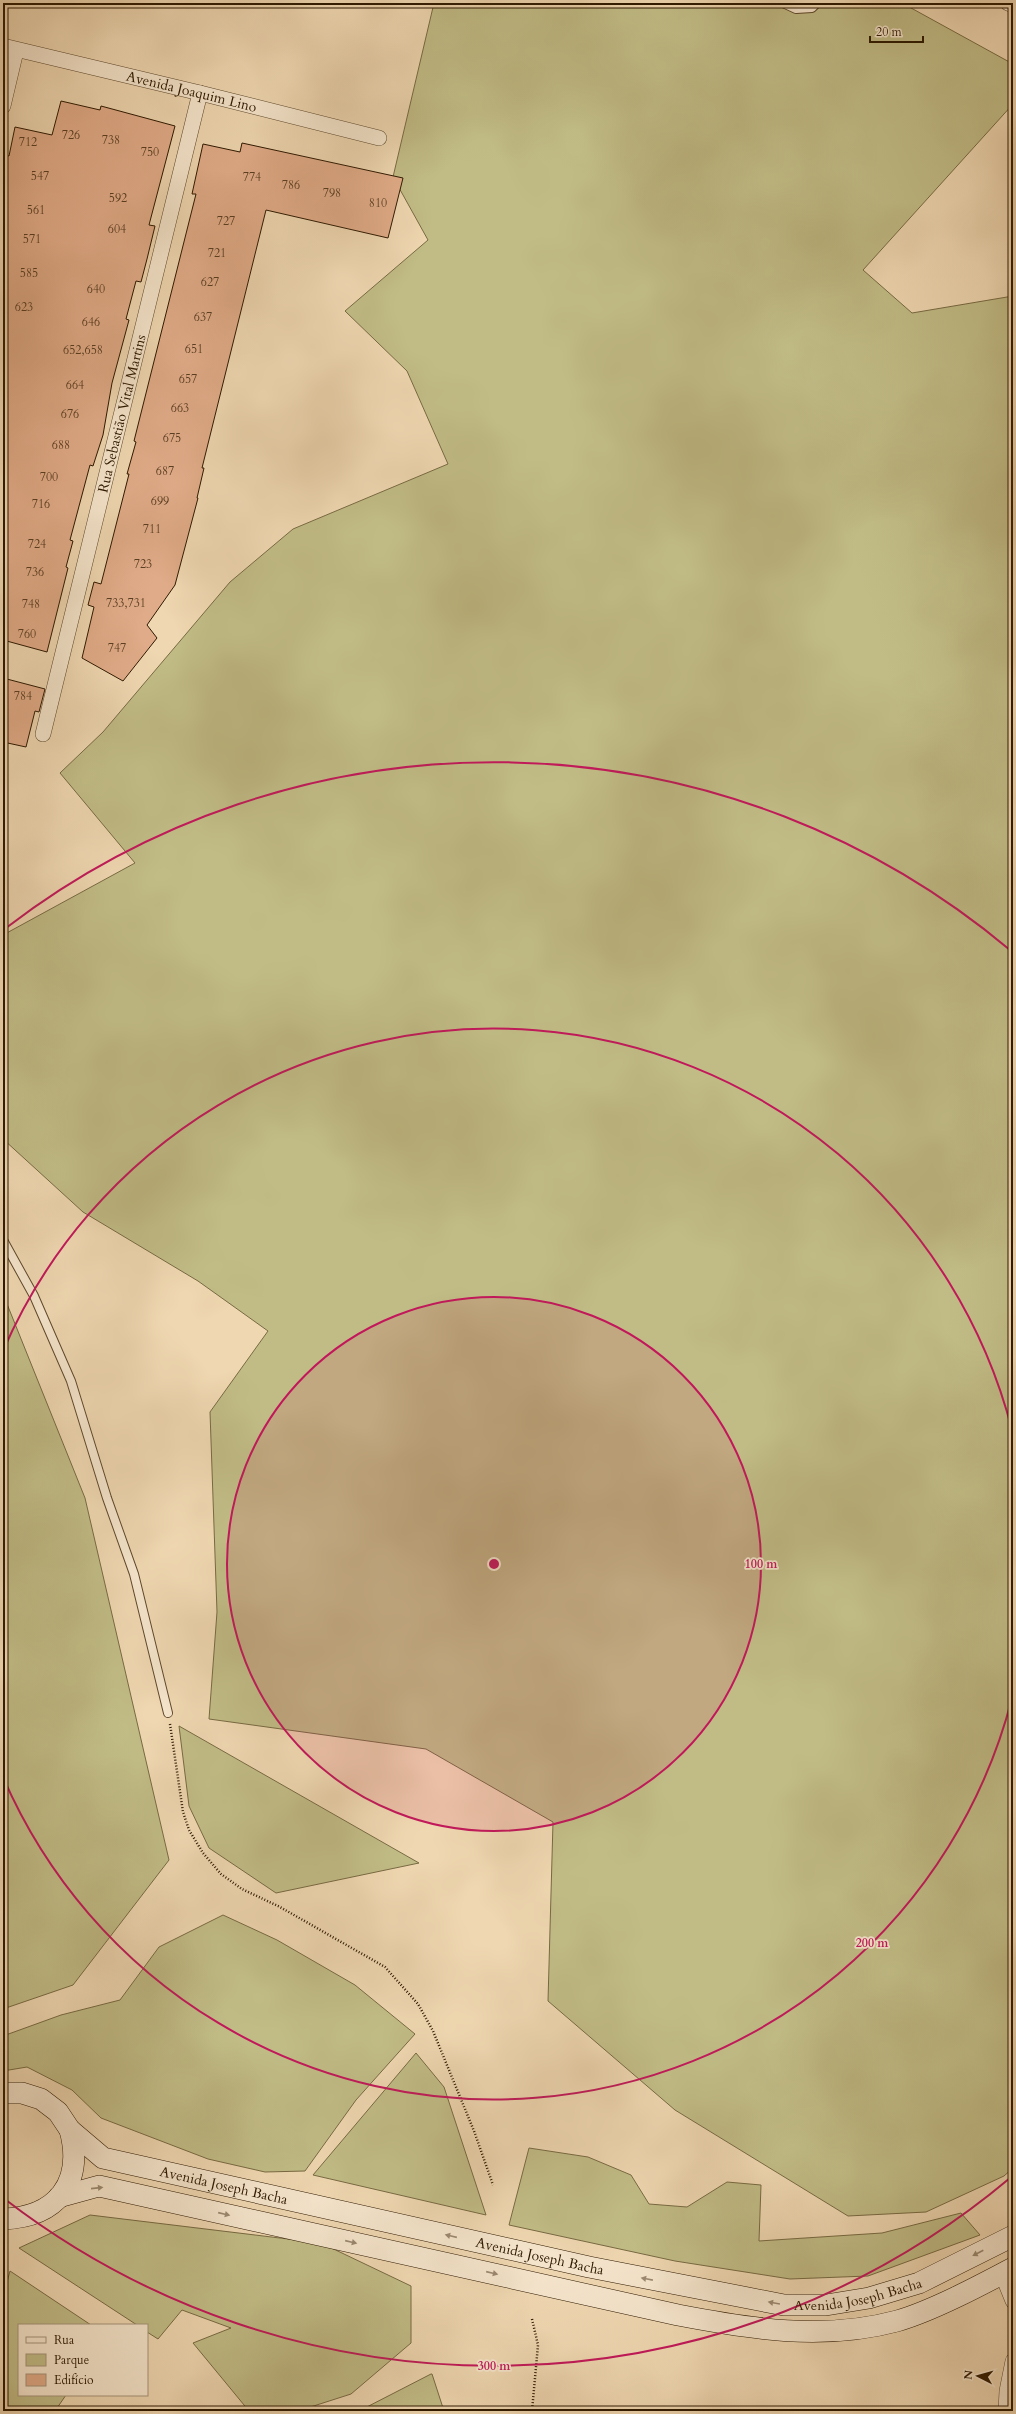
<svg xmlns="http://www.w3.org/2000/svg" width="1016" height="2414" font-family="Cardo,serif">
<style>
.green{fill:#c1bc86;stroke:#786a43}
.building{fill:#e0ab88;stroke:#2e1900}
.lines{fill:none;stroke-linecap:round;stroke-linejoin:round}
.service-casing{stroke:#5e482c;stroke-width:10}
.minor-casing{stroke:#5e482c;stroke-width:16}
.secondary-casing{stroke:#2e1900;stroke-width:22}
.path{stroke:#2e1900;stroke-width:2.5;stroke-dasharray:1 2;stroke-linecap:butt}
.service{stroke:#f5e5cc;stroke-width:8}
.minor{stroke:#f5e5cc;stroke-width:15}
.secondary{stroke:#f5e5cc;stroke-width:21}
.oneway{fill:#9b8970}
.ring{fill:none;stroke:#c2185b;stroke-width:2}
.labels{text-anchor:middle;stroke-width:3.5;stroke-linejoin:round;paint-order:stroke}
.number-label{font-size:12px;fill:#5a3e22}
.street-label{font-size:14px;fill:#2e1900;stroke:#f5e5cc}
.centre{fill:#c2185b;stroke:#f5e5cc;stroke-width:2}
.ring-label{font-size:12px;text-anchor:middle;font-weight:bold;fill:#c2185b;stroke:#f5e5cc;stroke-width:3.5;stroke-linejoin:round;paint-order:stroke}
</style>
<rect width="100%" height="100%" fill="#efd7b1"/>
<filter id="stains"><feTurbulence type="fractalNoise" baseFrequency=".005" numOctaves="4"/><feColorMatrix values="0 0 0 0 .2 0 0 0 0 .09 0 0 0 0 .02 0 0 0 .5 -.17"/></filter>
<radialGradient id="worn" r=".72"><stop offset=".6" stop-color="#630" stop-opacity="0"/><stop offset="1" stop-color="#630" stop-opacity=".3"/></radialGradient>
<path class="green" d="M434,3H902L1013,64V104L863,270L912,313L1013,296V2168L1004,2176L926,2212L848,2216L675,2110L548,2001L553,1822L426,1749L209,1719L217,1612L210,1412L268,1331L198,1281L83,1212L3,1139V935L135,863L60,773L103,732L230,582L293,529L448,464L407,371L345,311L428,240L393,177Z
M3,1294L85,1498L169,1860L73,1985L3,2009Z
M179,1726L419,1863L276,1893L209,1848L189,1806Z
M223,1915L277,1940L355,1985L415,2034L356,2100L305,2171L265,2172L208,2159L101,2118L72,2090L27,2067L3,2071V2036L61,2015L120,2000L159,1947Z
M416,2053L444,2087L486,2215L313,2175Z
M529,2148L588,2157L631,2175L649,2204L687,2207L727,2182L761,2185L759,2241L882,2233L961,2213L980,2235L868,2276L790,2279L675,2261L509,2225Z
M90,2215L321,2243L411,2286V2343L351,2394L298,2411H249L193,2343L231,2328L182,2310L158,2339L147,2332V2325H137L19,2248Z
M10,2271L91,2325H19V2395H66L55,2411H3V2297Z
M432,2374L444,2411H359L431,2374Z"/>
<path class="building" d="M61,101L100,110L101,106L175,126L149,225L155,226L147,259L141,282L136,281L126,319L129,320L112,383L103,435L93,466L90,465L70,540L73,541L66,567L68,568L47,652L3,640V169L6,155L9,156L15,127L52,135Z
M242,143L403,178L388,238L266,210L202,468H204L197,498H198L175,585L147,625L157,638L123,681L82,658L94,607L88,605L94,582L101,584L129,474H127L136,442L134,441L196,194H192L203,144L240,152Z
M3,678L45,689L39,712L35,711L26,747L3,742Z"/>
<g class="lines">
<g class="service-casing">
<path id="service" d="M783,3L796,9L812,8L817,3
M3,1240L34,1296L71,1381L107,1498L134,1574L168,1713"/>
</g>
<g class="minor-casing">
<g id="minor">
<path d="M1008,3L1013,5"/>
<path id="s1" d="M3,46L200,93L379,138"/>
<path d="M3,106L16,51"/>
<path id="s2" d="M43,734L200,93"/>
<path d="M1002,2274L1013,2301"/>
<path d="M1006,2411L1007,2391L1013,2361"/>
</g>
</g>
<g class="secondary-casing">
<g id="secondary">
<path id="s3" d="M3,2093H22L41,2099L58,2112L70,2130L103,2158L589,2267L784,2305H826L869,2298L919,2283L1013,2236"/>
<path d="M59,2197L99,2186L678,2315C751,2329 823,2341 897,2321C932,2311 981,2285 1013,2268"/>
<path d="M3,2219C57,2217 84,2183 70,2130"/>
</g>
</g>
<path class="path" d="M170,1724L183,1812L189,1830L203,1853L221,1874L242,1889L280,1907L385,1967L418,2004L433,2031L474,2131L493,2185
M532,2319L538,2345L532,2411"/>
<use href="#service" class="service"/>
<use href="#minor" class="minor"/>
<use href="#secondary" class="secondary"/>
</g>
<defs><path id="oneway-solid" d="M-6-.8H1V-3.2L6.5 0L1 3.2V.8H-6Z"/></defs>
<g class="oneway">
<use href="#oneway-solid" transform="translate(97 2188) rotate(-6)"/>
<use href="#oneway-solid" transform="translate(224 2214) rotate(13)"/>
<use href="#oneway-solid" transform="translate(451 2236) rotate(-167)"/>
<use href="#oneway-solid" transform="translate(351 2242) rotate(13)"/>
<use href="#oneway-solid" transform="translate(978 2253) rotate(153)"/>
<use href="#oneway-solid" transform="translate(492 2273) rotate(13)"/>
<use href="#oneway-solid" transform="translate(647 2279) rotate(-169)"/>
<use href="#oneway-solid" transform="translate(774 2303) rotate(-170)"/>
</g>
<circle cx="494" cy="1564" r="267" fill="#c2185b" fill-opacity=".12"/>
<g class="ring">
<circle cx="494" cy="1564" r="267"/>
<path d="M1012 1698A535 535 0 0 1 3 1777M3 1351A535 535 0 0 1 1012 1430"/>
<path d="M1010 2178A802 802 0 0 1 6 2200M6 928A802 802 0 0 1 1010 950"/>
</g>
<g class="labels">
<g class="number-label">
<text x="71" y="139">726</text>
<text x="111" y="144">738</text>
<text x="28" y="146">712</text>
<text x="150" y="156">750</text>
<text x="40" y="180">547</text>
<text x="252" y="181">774</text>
<text x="291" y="189">786</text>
<text x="332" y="197">798</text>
<text x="118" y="202">592</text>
<text x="378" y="207">810</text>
<text x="36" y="214">561</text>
<text x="226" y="225">727</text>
<text x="117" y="233">604</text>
<text x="32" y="243">571</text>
<text x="217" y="257">721</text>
<text x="29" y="277">585</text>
<text x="210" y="286">627</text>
<text x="96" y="293">640</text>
<text x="24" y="311">623</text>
<text x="203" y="321">637</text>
<text x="91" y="326">646</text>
<text x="194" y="353">651</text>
<text x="83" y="354">652,658</text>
<text x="188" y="383">657</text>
<text x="75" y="389">664</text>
<text x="180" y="412">663</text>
<text x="70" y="418">676</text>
<text x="172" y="442">675</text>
<text x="61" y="449">688</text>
<text x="165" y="475">687</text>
<text x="49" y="481">700</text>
<text x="160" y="505">699</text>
<text x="41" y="508">716</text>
<text x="152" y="533">711</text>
<text x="37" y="548">724</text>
<text x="143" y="568">723</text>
<text x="35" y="576">736</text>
<text x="126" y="607">733,731</text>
<text x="31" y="608">748</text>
<text x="27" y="638">760</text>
<text x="117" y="652">747</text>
<text x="23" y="700">784</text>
</g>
<g class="street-label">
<text dy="5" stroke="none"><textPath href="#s1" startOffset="194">Avenida Joaquim Lino</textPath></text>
<text dy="5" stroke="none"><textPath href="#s2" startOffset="330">Rua Sebastião Vital Martins</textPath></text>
<text dy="5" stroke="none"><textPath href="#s3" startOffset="249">Avenida Joseph Bacha</textPath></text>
<text dy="5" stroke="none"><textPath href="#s3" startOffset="573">Avenida Joseph Bacha</textPath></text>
<text dy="5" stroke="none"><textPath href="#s3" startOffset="897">Avenida Joseph Bacha</textPath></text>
</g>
</g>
<circle cx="494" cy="1564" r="6" class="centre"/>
<g class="ring-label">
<text x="761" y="1568">100 m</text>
<text x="872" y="1947">200 m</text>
<text x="494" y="2370">300 m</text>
</g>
<rect width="1016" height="2414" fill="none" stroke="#efd7b1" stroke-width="16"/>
<rect x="4" y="4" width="1008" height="2406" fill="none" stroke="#2e1900" stroke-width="2"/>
<rect x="8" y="8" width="1000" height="2398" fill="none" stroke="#2e1900"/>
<rect x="18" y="2324" width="130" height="72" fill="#f5e5cc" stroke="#a5937a"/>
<rect x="26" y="2337" width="20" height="6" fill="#f5e5cc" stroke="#a5937a"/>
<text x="54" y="2344" font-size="12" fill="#2e1900">Rua</text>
<rect x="26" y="2354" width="20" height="12" fill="#c1bc86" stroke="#a5937a"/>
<text x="54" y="2364" font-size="12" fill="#2e1900">Parque</text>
<rect x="26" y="2374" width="20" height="12" fill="#e0ab88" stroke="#a5937a"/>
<text x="54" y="2384" font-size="12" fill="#2e1900">Edifício</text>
<g transform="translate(978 2376) rotate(276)" stroke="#f5e5cc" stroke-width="3" paint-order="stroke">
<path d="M0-3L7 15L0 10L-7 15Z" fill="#2e1900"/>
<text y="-6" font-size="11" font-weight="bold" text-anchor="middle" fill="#2e1900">N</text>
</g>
<path d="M870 36v6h53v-6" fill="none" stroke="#2e1900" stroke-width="2"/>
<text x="876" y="36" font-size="12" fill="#2e1900" stroke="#f5e5cc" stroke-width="3" paint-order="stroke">20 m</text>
<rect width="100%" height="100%" filter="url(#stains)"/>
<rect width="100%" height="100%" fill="url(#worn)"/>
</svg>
